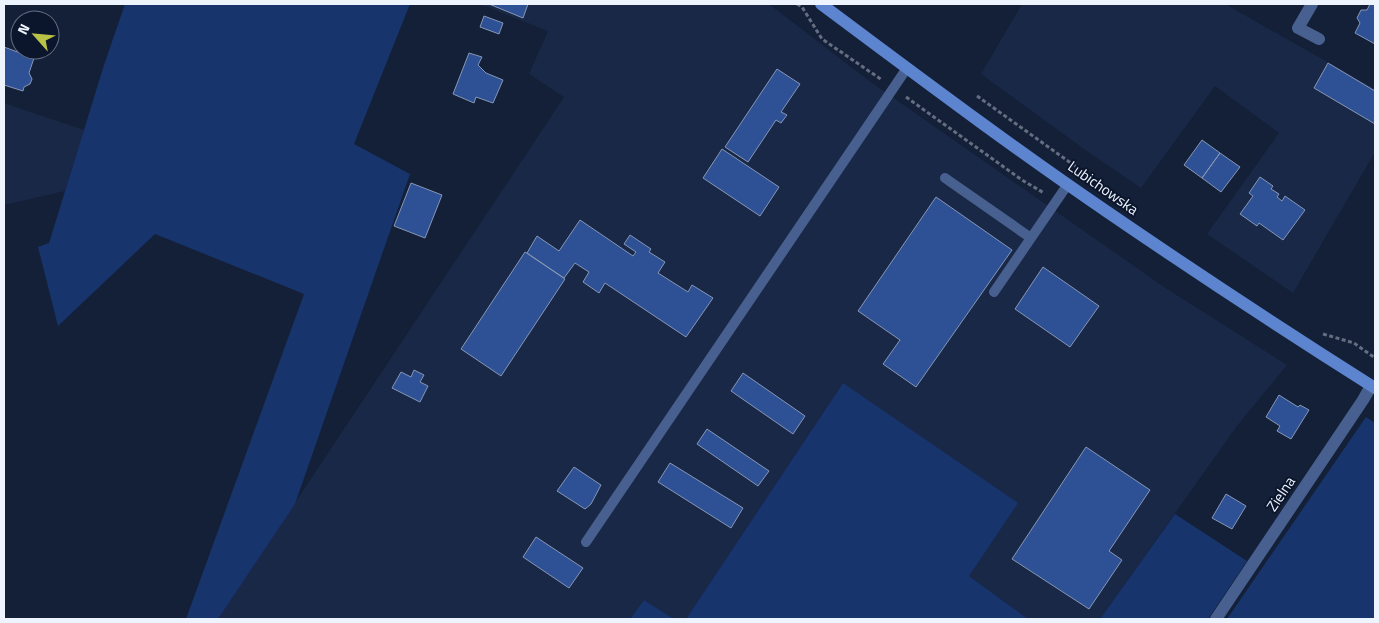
<svg xmlns="http://www.w3.org/2000/svg" width="1379" height="623" font-family="'Titillium Web',sans-serif">
<style>
.built{fill:#192846}
.green{fill:#18346d}
.building{fill:#2e5095;stroke:#8797b6}
.lines{fill:none;stroke-linecap:round;stroke-linejoin:round}
.path{stroke:#646e80;stroke-width:3;stroke-dasharray:4 2.5;stroke-linecap:butt}
.lane{stroke:#48608f;stroke-width:10}
.street{stroke:#48608f;stroke-width:12}
.secondary{stroke:#5d84cf;stroke-width:12}
.labels{text-anchor:middle;stroke-width:4;stroke-linejoin:round;paint-order:stroke}
.street-label{font-size:15px;fill:#eef4fe;stroke:#0b162d}
</style>
<rect width="100%" height="100%" fill="#132037"/>
<path class="built" d="M480,4H769L868,80L1164,287L1287,365L1237,426L1100,619H1028L969,576L843,383L686,619H674L644,600L630,619H218L564,97L529,74L548,31Z
M1022,4H1225L1375,89V152L1293,293L1207,234L1279,133L1215,86L1141,188L1084,149L981,74Z
M4,103L84,130L65,191L4,205Z"/>
<path class="green" d="M125,4H410L354,144L410,174L295,504L218,619H186L304,294L155,234L58,326L38,247L49,243L104,65Z
M843,383L1018,503L969,576L1028,619H686Z
M1366,417L1375,423V619H1227Z
M1175,514L1247,561L1208,619H1100Z
M644,600L674,619H630Z"/>
<path class="building" d="M489,4H528L523,18Z
M1370,4H1375V44L1355,33L1360,23L1357,18L1361,10H1367Z
M484,16L503,23L499,34L480,27Z
M4,47L34,58L29,73L32,79L30,84L24,87L23,91L4,85Z
M469,53L482,57L478,65L486,73L503,80L493,103L476,97L474,103L453,94Z
M1328,63L1375,91V124L1314,88Z
M777,69L800,84L781,112L787,115L781,123L776,120L748,162L725,147Z
M1202,140L1220,153L1202,178L1184,165Z
M722,149L779,187L760,216L703,178Z
M1220,153L1240,167L1221,192L1202,178Z
M1260,177L1273,186L1271,189L1279,194L1277,197L1282,201L1285,196L1305,210L1283,240L1259,223L1257,226L1240,214L1253,196L1249,193Z
M411,183L442,195L425,238L394,226Z
M936,197L1012,250L916,387L883,364L900,340L858,311Z
M580,220L633,256L636,252L624,244L630,235L651,249L649,252L665,262L658,273L688,292L692,285L713,298L686,337L605,283L599,293L583,282L589,272L575,263L564,278L527,253L537,236L559,251Z
M525,252L565,279L501,376L461,349Z
M1043,267L1099,306L1070,347L1015,309Z
M414,370L424,375L420,382L428,386L420,402L392,388L401,372L411,377Z
M743,373L805,416L793,434L731,391Z
M1279,395L1298,407L1300,405L1309,410L1291,439L1277,431L1280,426L1266,417Z
M707,429L769,471L758,486L697,444Z
M1086,447L1150,490L1109,551L1122,560L1089,609L1012,559Z
M670,463L743,508L731,528L658,482Z
M574,467L601,485L591,504L585,509L557,491Z
M1226,494L1246,506L1232,529L1212,518Z
M536,537L583,568L569,588L523,557Z"/>
<g class="lines">
<path class="path" d="M797,4L802,7L822,39L882,80
M977,96L1110,191
M906,97L1022,180L1044,193
M1323,334L1354,343L1375,358"/>
<path class="lane" d="M945,178L1031,238L1068,184
M994,292L1031,238
M586,542L907,68"/>
<path class="street" d="M1312,4L1298,28L1319,39
M1216,619L1363,400L1371,386"/>
<path class="secondary" d="M821,4C915,74 1009,145 1106,211C1195,272 1285,331 1375,388"/>
</g>
<g class="labels">
<g class="street-label">
<text transform="translate(1103 188) rotate(35)" y="5">Lubichowska</text>
<text transform="translate(1281 494) rotate(-56)" y="5">Zielna</text>
</g>
</g>
<rect width="1379" height="623" fill="none" stroke="#eef4fe" stroke-width="10"/>
<g transform="translate(35 35) rotate(297)"><circle r="24" fill="#0b162d" stroke="#666f81"/>
<path d="M0-4L9 19L0 12L-9 19Z" fill="#b9c146"/>
<text y="-8" font-size="14" font-weight="bold" text-anchor="middle" fill="#eef4fe">N</text>
</g>
</svg>
